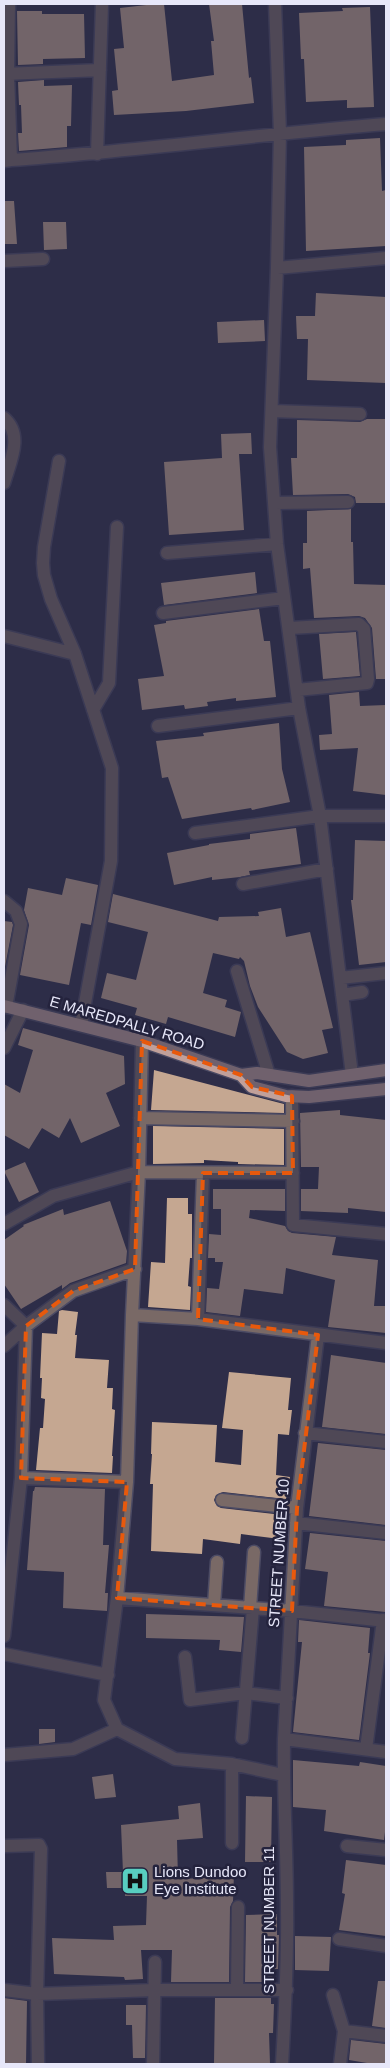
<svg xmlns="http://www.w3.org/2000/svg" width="390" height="2068" font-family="Arial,sans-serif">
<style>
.building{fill:#c5a791}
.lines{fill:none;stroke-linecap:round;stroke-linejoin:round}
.minor-casing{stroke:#4c4b64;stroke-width:15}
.major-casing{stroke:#4c4b64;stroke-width:15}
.minor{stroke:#796966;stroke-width:12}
.major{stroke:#c1a09a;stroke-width:12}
.marked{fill:none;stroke:#e8590c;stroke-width:4;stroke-dasharray:10 6;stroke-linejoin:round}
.labels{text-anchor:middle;stroke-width:5;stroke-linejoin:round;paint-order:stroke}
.street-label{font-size:15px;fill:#e7e7f9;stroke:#24233d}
.poi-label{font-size:15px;fill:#e7e7f9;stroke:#24233d;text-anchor:start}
</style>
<rect width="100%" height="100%" fill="#2e2d48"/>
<path class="building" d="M155,4H164L172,81L214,75L211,41H214L209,4H242L249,78L251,77L254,103L186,111L114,115L112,91L118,90L114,49L124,48L120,8Z
M370,7L374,107L347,108V100L306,102L304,59H301L299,13L343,11L342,8Z
M17,11H42V14H84L85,58L43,59V64L18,65Z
M44,80V86L72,85L71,126H67V147L19,151L18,133H22L21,105H19L18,82Z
M380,138L382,191L386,190V246L306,251L304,147L346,145V140Z
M4,201H14L17,244H4Z
M43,222H66L67,249L44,250Z
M316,293L386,297V383L307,380L308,339H297L296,316H315Z
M264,320L265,341L218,343L217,322Z
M367,419H386V503H356L355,497L348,494L293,495L291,458H297V420L360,422Z
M251,433L252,454H239L244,530L169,535L164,462L222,458L221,434Z
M351,509V542H353L354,584L386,585V679H376L372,628L365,618L359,616L314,618L310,568L303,569V543H307V511Z
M255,572L257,593L164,605L161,583Z
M259,609L264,641H270L276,697L236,701V698L207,702L208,706L185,709L184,705L142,710L138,679L164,676L154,625L166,623V621Z
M356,632L360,676L323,679L319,634Z
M359,692L360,706L386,705V795L353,791L358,748L320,750L319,735L332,734L329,695Z
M279,723L282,769L290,802L252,810L251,808L182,819L168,777L162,778L156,741L204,736L203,733Z
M296,828L301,864L249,871L250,875L240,877L212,880V877L174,885L167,853L209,845V844L250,839V834Z
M355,840L386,841V962L359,965L351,900H353Z
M66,878L98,885L91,925L81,923L69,985L20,975L29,925L24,910L28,888L62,895Z
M113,894L218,921L219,917L259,916L258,912L281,908L286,937L310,932L333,1028L322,1030L328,1053L303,1059L287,1052L258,1007L250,986L244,961L240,957L239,959L213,953L203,993L227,1000L225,1007L241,1012L235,1037L168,1017L166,1024L135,1015L137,1008L101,998L107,973L136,980L148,932L108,922Z
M4,921L12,922L13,925L4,972Z
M23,1028L124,1056L125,1084L106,1093L120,1126L81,1143L70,1118L59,1138L42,1128L29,1149L4,1135V1084L20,1093L33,1050L18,1045Z
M154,1070L284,1104V1113L151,1110Z
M340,1110V1115L386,1120V1212L348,1208V1213L301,1211V1189H318L319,1167H301L300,1113Z
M153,1126L284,1129V1165L238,1164V1162L204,1160V1163L153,1164Z
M25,1162L39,1192L19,1202L4,1171Z
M213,1189H285V1211L250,1210L249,1218L285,1226L288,1231L292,1233L336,1237L332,1255L378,1260L374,1306H386V1333L328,1327L335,1280L286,1268L283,1294L244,1289L240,1316L206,1312L207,1288L219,1289L223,1262H215V1258H208L209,1234L221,1235V1209H213Z
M167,1198H188V1214H192V1258H190L188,1286L191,1287L190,1310L148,1307L151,1262L165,1263Z
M110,1201L127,1251L126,1263L70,1283L62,1289V1285L21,1309L4,1284V1240L24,1226L23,1225L63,1209L64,1215Z
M62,1310L78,1312L75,1335H77L75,1358L109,1360L107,1388H113L112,1409L115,1410L112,1456H113L112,1473L36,1470L40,1428H43L45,1399L41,1398L42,1378H40L42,1333L57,1334L59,1311Z
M331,1355L386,1363V1434L322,1427Z
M229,1372L291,1378L288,1410H292L289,1435L278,1434L276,1475L290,1477L286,1499L223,1492L216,1495L214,1500L217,1506L221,1508L283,1515L280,1539L241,1534L240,1544L203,1539L202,1554L151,1551L153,1484H150L152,1454H151L152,1422L217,1425L215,1462L241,1465L243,1430L222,1428Z
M318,1443L386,1450V1525L309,1516Z
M35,1487L105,1489L103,1545H109L105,1593H108L107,1611L63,1608L64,1572L27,1570L33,1491H34Z
M310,1533L386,1541V1612L324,1606L328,1572L305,1569Z
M146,1614L244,1617L241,1652L219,1650L220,1640L146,1638Z
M299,1620L370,1628L368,1653H370L359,1740L293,1732L302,1642H298Z
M39,1729H55V1742L39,1744Z
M293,1760L359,1766L360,1762L386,1766V1824L384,1840L324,1831L326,1810L293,1807Z
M113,1774L116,1797L95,1799L92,1777Z
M246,1796L272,1797L271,1862H245Z
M200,1803L203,1838L177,1840L178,1879L205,1878V1872L234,1873L233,1901L230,1907L229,1982H171L172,1950H141L143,1979L125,1980L124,1977L54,1974L52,1938L114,1940L113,1926L146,1925L147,1896H125V1888H107L106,1872H123L121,1825L179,1819L178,1806Z
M346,1860L386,1865V1936L339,1930L345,1894L342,1893Z
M277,1914V1935H279L278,1969H273L272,1982H245L246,1915Z
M295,1936L331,1937L329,1971L295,1970Z
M378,1981H386V2028L372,2026Z
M4,1998L27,2001L26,2064H4Z
M215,1998H271V2004H274L273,2033H269L270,2064H214Z
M126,2005H146L145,2058H133L132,2025H126Z
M351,2040L386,2044V2064H367V2063L349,2060Z"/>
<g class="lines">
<g class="minor-casing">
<path id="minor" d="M275,4L280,133L277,268L386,258
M4,74L100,70
M97,154L102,4
M11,160C137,151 261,134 386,124
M4,161L11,160L8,74L9,4
M4,261L43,259
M277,268L270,447L277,544L299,708L320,816L352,1075
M272,411L360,414
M4,418C24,435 10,462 4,483
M59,461L44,547L43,563L44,575L51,599L75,654L112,768L111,861L81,1025
M274,503L348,502
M167,553L277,544
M163,613L284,598
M290,628L359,624L364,629L368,679L367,683L297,690
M4,636L75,654
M93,710L109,683L117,527
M158,726L299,708
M195,833L320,816H386
M243,884L327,869
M4,901L16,911L21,924L6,1007
M237,971L269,1075
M340,978L386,973
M342,995L362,992
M142,1041L139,1172L132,1315L127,1482L117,1598L104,1700L117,1729L175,1759L232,1764L283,1775
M4,1048L23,1010
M292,1096L293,1225L386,1234
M140,1118L293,1121
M4,1224L53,1196L139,1172L293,1173
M4,1305L26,1326L21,1478L4,1636
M132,1315L198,1319L386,1343
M198,1319L203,1173
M4,1346L26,1326L73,1291L135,1269
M305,1433L386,1442
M21,1478L127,1482
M222,1500L297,1508
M296,1523L386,1533
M117,1598L292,1611L386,1621
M214,1605L217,1562
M250,1608L254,1552
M4,1654L108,1675
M185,1657L190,1700L245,1693L287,1698
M242,1738L253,1608
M284,1739L386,1752
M366,1749L383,1620
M4,1755L73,1749L117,1729
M232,1764V1843
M4,1846L39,1845L41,1849L37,1994L155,1990H287
M347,1846L386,1850
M339,1939L386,1946
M4,1990L37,1994L38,2064
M237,1990L238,1907
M333,1995L344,2031L386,2036
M153,2064L155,1962
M282,2064C285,2012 288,1960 287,1907C287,1851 283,1795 284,1739L297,1508L318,1335
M340,2064L344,2031"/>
</g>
<g class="major-casing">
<path id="major" d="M4,1006L142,1041L241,1075L252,1087L286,1096L309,1097L386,1089
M241,1075L257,1073L309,1081L386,1070"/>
</g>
<use href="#minor" class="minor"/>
<use href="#major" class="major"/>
</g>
<path d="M0 0H390V2068H0ZM142,1041L241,1075L252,1087L292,1096L293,1173H203L198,1319L318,1335L297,1508L292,1611L117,1598L127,1482L21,1478L26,1326L73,1291L135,1269Z" fill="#2e2d48" fill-opacity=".55" fill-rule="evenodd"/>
<path class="marked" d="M142,1041L241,1075L252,1087L292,1096L293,1173H203L198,1319L318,1335L297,1508L292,1611L117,1598L127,1482L21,1478L26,1326L73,1291L135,1269Z"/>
<defs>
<g id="hospital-square" transform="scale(1.4375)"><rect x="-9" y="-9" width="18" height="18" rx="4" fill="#58cec0" stroke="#24233d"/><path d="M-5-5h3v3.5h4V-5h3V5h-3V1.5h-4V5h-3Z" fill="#111"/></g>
</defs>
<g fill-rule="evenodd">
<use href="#hospital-square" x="135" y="1881"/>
</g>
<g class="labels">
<g class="street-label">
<text transform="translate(127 1023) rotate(16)" y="5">E MAREDPALLY ROAD</text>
<text transform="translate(279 1553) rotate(-86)" y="5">STREET NUMBER 10</text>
<text transform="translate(269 1920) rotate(-90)" y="5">STREET NUMBER 11</text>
</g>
<g class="poi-label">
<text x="154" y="1877">Lions Dundoo<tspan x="154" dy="17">Eye Institute</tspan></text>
</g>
</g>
<rect width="390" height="2068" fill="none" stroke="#e7e7f9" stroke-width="10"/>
</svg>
